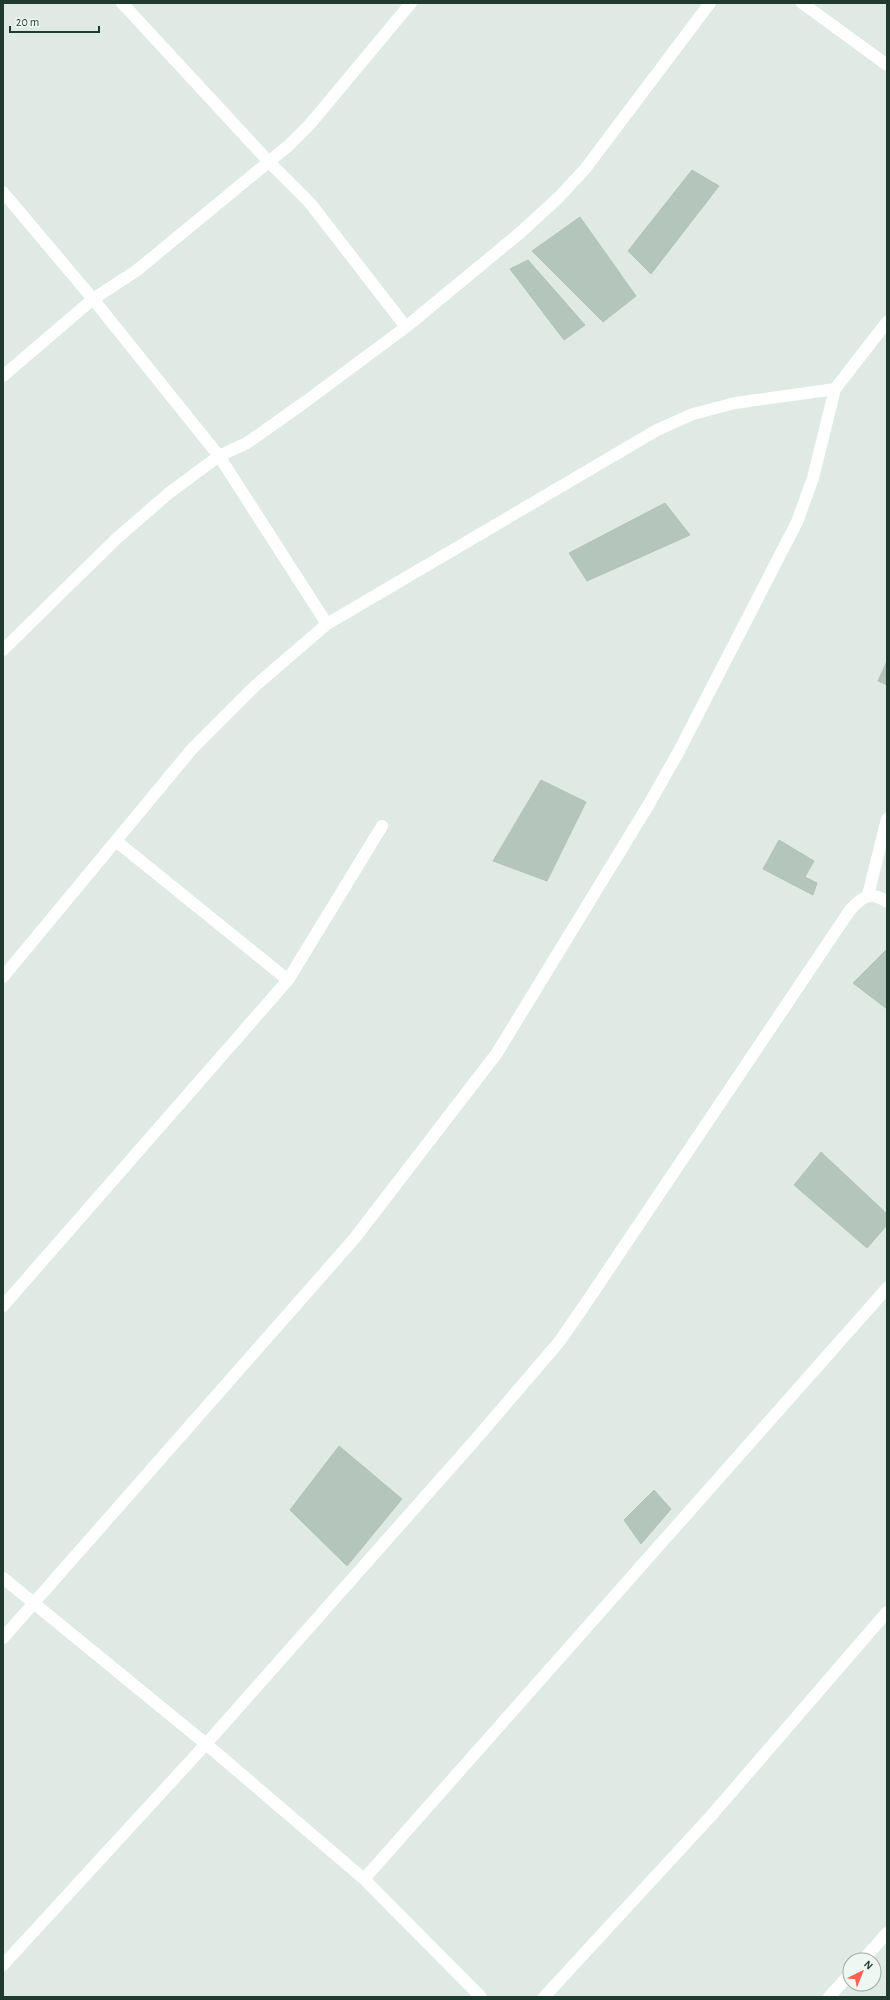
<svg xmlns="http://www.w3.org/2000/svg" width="890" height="2000" font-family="'Alegreya Sans',sans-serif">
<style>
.building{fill:#b4c5bc;stroke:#b1c4ba}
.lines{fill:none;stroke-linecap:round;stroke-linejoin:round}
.minor{stroke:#fff;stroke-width:12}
</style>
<rect width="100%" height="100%" fill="#deeae3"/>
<path class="building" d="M692,170L719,186L651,274L628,251Z
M580,217L636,296L603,322L532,251Z
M528,260L585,325L564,340L510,269Z
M665,503L690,535L587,581L569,553Z
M887,661V685L878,681Z
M541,780L586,802L547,881L493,861Z
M779,840L814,861L805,877L817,883L813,895L763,869Z
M887,949V1009L853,983Z
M821,1152L887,1214V1225L867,1248L794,1185Z
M339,1446L402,1499L347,1566L290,1510Z
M654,1490L671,1509L641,1544L624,1520Z"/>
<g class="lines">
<path class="minor" d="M122,3L269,162L310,203L406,327
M802,3L887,65
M3,192L93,299L219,456L327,624
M3,376L93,299L136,271L288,146L311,123L411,3
M3,650L116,539L169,493L219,456L247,443L305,402L406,327L521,232L559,197L585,169L710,3
M116,841L288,980
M868,895L887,819
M3,977L192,749L255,686L327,624L657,430L693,414L735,403L835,389
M3,1306L288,980L382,826
M3,1578L206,1744L364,1879L481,1997
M3,1638L354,1239L497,1053L649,804L679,751L797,522L813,478L835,389L887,322
M364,1879L887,1288
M863,1960L887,1933
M3,1965L206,1744L476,1439L559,1342L584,1306L850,910C862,897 870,890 887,902
M544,1997L710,1817L887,1612
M829,1997L850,1974"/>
</g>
<rect width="890" height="2000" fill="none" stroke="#1f3b30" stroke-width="8"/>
<g transform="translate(862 1972) rotate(43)"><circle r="19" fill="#eff7f2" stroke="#9caca4"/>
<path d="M0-3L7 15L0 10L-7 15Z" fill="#f76350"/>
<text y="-6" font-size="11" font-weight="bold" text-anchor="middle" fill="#1f3b30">N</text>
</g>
<path d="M10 26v6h89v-6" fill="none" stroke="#1f3b30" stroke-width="2"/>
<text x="16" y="26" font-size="12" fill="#1f3b30" stroke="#eff7f2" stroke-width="3" paint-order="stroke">20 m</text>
</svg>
